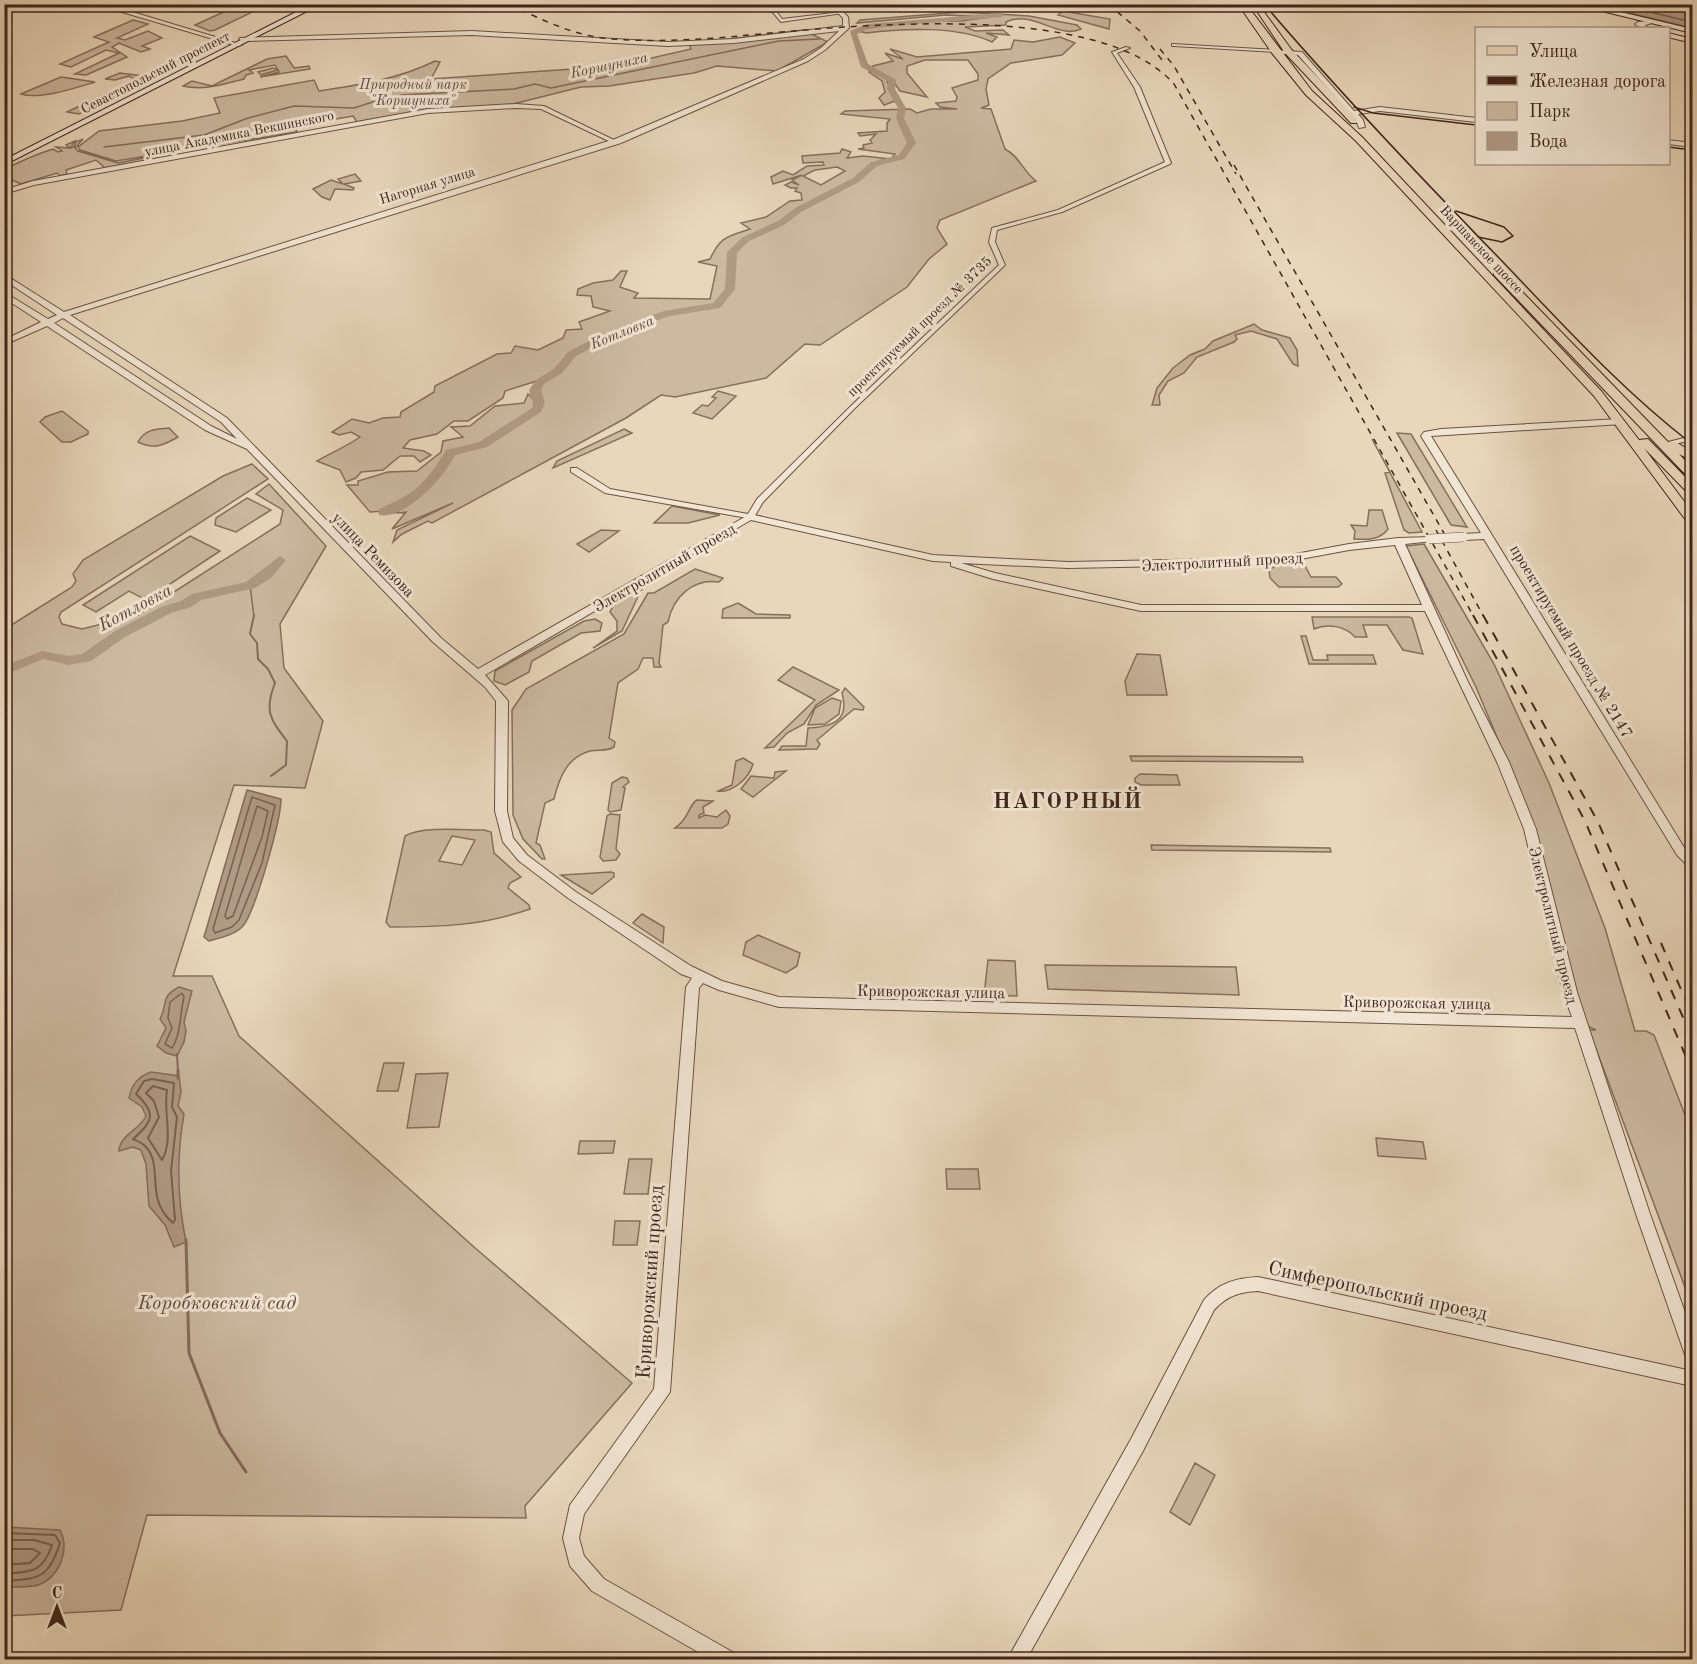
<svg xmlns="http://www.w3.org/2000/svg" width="1697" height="1664" font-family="'Old Standard TT',serif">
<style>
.green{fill:#ccb9a0;stroke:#866f5d;stroke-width:1.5;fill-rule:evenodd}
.water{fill:#b09a84;stroke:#846b5a;stroke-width:1.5}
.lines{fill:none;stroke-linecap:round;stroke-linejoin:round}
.shore-far1{stroke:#78604f;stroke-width:1.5}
.shore{stroke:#78604f;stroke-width:2}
.stream-far2{stroke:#846b5a;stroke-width:1.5}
.stream-far1{stroke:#846b5a;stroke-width:2}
.stream{stroke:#846b5a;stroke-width:3}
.river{fill:#b09a84;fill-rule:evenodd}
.minor-casing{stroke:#6b5242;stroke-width:2}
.tertiary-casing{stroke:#6b5242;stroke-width:2}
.secondary-casing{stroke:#41251a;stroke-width:2}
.primary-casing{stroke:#41251a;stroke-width:2}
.minor{fill:#f1e5d3;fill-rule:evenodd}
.tertiary{fill:#f1e5d3;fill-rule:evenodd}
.secondary{fill:#f1e5d3;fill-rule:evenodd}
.primary{fill:#e9d7bb;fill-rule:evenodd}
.tram{stroke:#41251a;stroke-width:1.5}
.rail-far1{stroke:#41251a;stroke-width:1.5;stroke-dasharray:6 6;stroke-linecap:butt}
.rail{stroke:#41251a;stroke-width:2;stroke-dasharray:10 10;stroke-linecap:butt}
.tertiary-bridge-casing{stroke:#6b5242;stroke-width:10;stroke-linecap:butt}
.tertiary-bridge{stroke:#f1e5d3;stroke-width:9}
.labels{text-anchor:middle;stroke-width:6;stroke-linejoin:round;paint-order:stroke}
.far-street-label{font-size:14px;fill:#41251a;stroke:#f1e5d3}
.far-park-label{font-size:14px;font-style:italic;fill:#644a3c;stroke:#f1e5d3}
.far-water-label{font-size:15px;font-style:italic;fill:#62483a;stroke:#f1e5d3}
.street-label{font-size:16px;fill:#41251a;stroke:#f1e5d3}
.water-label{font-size:18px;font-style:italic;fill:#62483a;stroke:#f1e5d3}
.near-street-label{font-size:20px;fill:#41251a;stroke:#f1e5d3}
.near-park-label{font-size:20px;font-style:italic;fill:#644a3c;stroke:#f1e5d3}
.district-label{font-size:22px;font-weight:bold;letter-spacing:1.5px;fill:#41251a;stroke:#f1e5d3}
</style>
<rect width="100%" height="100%" fill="#e9d7bb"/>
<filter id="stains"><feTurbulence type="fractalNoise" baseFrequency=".00333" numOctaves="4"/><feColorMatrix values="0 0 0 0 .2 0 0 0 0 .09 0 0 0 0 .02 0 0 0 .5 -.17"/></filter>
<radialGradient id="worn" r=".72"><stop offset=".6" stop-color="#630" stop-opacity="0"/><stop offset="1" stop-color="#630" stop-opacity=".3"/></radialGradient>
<path class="green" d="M239,5H267L215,30L210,31L195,25Z
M1063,11L1110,19L1109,29L1058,15Z
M961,12L1029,16L1077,25L1081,29C1059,40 1032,9 1006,22V25L965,27L975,31L1003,30L1009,35L986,33L997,37L992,42C958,26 904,28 866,33L854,30L916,21H961L991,17L946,15L857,23L860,20Z
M133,20L148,24L117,38L125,40L148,31L162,38L142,46L150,49L141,52L119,43L112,47L127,57L86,75L75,74L119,53L106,50L71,67L60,64L109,42L94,37Z
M803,30L828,42L777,71L717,66L694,73L609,86L581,87L513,104L419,111L357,122L353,116L295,126L297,132L116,161L80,150L78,147L99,131L182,121L220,113L214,98L314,80L319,91C359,85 399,79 435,61L440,62L431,79L617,66L691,49L689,44Z
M1060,37L1075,43L1062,55L1011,63L988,79L986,89L989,105L981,108L991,109L1005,149C1020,157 1022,170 1036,181L940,220L937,228L947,244L929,259L907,287L820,345L805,344L766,378L675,397L661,395L626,418L432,523L428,521L402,534L393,542L397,530L453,503L392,529L406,512C390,515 384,510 370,512L347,485H358V481L388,472L417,471L441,452L443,441L463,437L451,427L470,426L495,406L524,403L528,394L533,398L540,380L505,391L503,398L468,421H454L437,434L410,440L403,448L424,451L431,455L420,462L414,456H400L383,470L361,472L356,478L346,482L340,470L317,461C332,452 346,447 360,437L351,432L339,435L332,432L352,419L369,423L383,418L400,417L401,412L434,392L435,386L497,354L511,353L515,346L538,350L563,338L566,330L582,329L579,322L610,311L593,307L591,296L577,295L578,289L593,283L613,280L621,271H627L620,287L638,293L634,298L710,299L717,266L698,262L710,259C721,236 727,237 750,229L741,223L766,217L790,201L802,200L801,193L795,191L797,188H791L785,185L791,182L799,185L792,180L802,175L773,184L771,177L783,171L793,175L807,166L824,165L823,162L803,163L802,156L840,153L842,149L851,152L847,158L863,156L891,159L895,154L858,149L864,148L863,145L872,143L870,140L876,134L860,136L858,133L887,131V123L890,119L841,114L845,111L910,109L917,113L931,109H957L940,107L936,103L956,101L957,97L952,88L978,80V74L968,60H925L907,66V73L927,97L900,91L891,78L887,82L892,88L895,101L884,105L879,98L885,92L882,81L869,72L873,66L893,61L885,53L903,59L890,49L917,57L1011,49L1014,40L1033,42ZM837,167L845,171L821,185L803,176L815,170Z
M191,56L195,57L139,84L135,83L140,78L136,80L129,76L115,80L105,79L120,73L144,76Z
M286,56L294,68L309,66L310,69L260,77L279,72L278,70L261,75L258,72L273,68L278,70L275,65L249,70L253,73L246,75L244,79C223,84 205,91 183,86L192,81L212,86L267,59Z
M61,77L95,82C75,88 39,100 21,94Z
M116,89L126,91L79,114L67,112Z
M83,139L75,148L78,151L118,163L154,156L160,159L105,168L96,160L66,170L67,174L60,176L57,173L21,184L5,177V169C17,163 40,153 53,149L58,152L62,151L56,147L70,148L66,145L75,141L71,147H74L76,142Z
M355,174L361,181L344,184L354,188L353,190L335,189L330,200L322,197L313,189L331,180L343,184L338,179Z
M1254,324L1262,330L1290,338L1297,350L1298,366L1293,364L1277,339L1251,331L1235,335L1237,339L1234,342L1197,357L1184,373L1168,381L1159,395L1160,405H1152L1157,388L1173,368L1190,355L1205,349L1213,341Z
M718,391L736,396L712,419L693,413L702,405L708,406L716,398L712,397Z
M62,411L88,431V434L71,442H62L40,422L45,417Z
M169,428L178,437C164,445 154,450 138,442C145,429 156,429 169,428Z
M624,429L632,433L553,468L557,461Z
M1397,433L1411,434L1467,527L1451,525Z
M1372,439L1422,532L1409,533L1404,530L1385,473L1390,472Z
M252,464L268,479L61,612L59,617L62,624L82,629L138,615L280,524L283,510L256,494L269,484L326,546L280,624L284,668L323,721L305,788L234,785L173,976H212L239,1036L474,1247L632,1383L525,1506L526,1518L147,1515L121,1610L5,1616V629L72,587L76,581L73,574L83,560L223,476Z
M247,498L271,510L236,532L215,525L216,518Z
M672,506L720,515L688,523H654Z
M1369,510H1382L1388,529C1380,540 1367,540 1354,539L1355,531L1351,525L1367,526Z
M601,530L619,531L589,552L577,544Z
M190,536L220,551L146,600L129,591L96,612L83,605Z
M1424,544L1494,664L1549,783L1605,928L1635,1031H1646L1654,1035L1692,1133V1306L1589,1030H1596L1585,1025L1535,828L1476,687L1406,546Z
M1303,562L1311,577H1336L1342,584L1338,587H1279L1270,578L1269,570L1277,565Z
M695,569L723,578L719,582C693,578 673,597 668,622L663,625L659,663L661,667H654L653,658H643L638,669L618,683L609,738L615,742L614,747C606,752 598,749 590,751C567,757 559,778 554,799L545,803L536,843L540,845L545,859H542L523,839L513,815L512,710L526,689L624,634L648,593H654Z
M656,580L641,590L622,631L593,648L617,631V621L610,612L613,606Z
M738,603L756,614L790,615V618H722L723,609Z
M1312,617H1409L1412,618L1423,654L1403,650L1387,625H1363L1367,637H1355C1345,626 1328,623 1314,629Z
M595,619L602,623L600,631L581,633L532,661L529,672L505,685L494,681L495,671L584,621Z
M1301,636H1306L1313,660H1328L1327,655H1373L1376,664H1309Z
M1137,654L1160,655L1167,695H1127L1125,681Z
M793,667L839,690L816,705L804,724L787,733L774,747L765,748L815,700L778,680Z
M845,688L864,707L863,710L854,709L817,740L820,744L817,749L779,750L782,746H806L808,728C832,727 850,721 842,693Z
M832,698L841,701L839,714L825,724L808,725L815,708Z
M1130,756L1302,757L1303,762L1132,761Z
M743,758L753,764C749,778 733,793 718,791L732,785L736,761Z
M786,771L753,797L741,789L751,776L774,778L775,772Z
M1140,774L1177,775L1180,785H1141L1135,782V778Z
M622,777L627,778L629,782L623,787L625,788L621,810L610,812L608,810L612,783Z
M697,800L713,801L703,807L704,813L699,815V818L705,815L717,817L726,810L730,816L728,824L722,828H675C689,819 689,804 697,800Z
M610,814L620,815L616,849L620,854L616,860L603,861L600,857L607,816Z
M484,830L491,832L494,853L521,877L510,883L508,888L529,905L530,909C481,926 441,927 390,927L386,922L405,836C421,826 465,830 484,830ZM452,836L475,840L462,865L439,861Z
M1151,845L1330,848L1331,852L1152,850Z
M611,872L614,873V877L592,894L561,875Z
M642,914L664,927L663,943L633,923Z
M758,935L800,953L797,966L786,973L743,955L746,942Z
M988,960L1015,961L1017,996L984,995Z
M1045,965L1236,967L1239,995L1048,989Z
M384,1063H404L398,1091H377Z
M448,1073L439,1127L407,1128L416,1074Z
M1376,1138L1423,1142L1426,1159L1378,1156Z
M580,1141H615L613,1153L578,1154Z
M629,1159H652L648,1194H624Z
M946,1169H978L980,1189H947Z
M615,1221H640L637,1245H613Z
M1195,1463L1215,1475L1190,1525L1170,1512Z"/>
<path class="water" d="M1595,5H1692V28Z
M247,790L281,799C281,819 255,914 242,927C234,935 220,938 209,941L204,937Z
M179,987L192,991L184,1022L186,1031L184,1042L177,1056L166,1053L157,1046L166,1028L160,1019C169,1002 159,998 179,987Z
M151,1072L179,1076L181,1092L178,1106L184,1114C176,1158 177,1198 186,1242L174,1247L165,1225L149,1206L146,1164L141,1150L133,1147L119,1151C120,1134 140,1130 146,1116L142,1107L129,1098C132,1084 138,1077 151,1072Z
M4,1527L60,1530C70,1549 60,1577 38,1585C27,1588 16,1587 5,1587Z"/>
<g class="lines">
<path class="shore-far1" d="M1616,4L1692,22
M252,797L275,805L262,863L239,920L232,927L215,933L213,929Z
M257,806L268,811L262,837L233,916L227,919L225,916Z
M182,993L184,997C180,1014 181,1034 172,1048L165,1044L172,1028L168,1018L170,1002Z"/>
<path class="shore" d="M152,1079L174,1083L172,1107L177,1117L171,1171L175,1220L173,1223C143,1197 165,1166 145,1146C142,1143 137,1141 133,1139C153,1122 157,1113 136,1094L144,1081Z
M153,1086L167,1090C163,1112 174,1139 162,1160L148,1138L159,1117L154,1101L146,1093Z
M4,1533L55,1535L60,1543C48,1580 39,1578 4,1581
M4,1540H34L52,1545C42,1574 31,1571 4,1574
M4,1549H33L40,1553L30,1563L4,1565"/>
<path class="stream-far2" d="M401,95L514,89L535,84L551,88L779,41L819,39
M104,147L204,135L248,118L294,106L354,108L379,100
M250,585L254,617"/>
<path class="stream-far1" d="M254,615L250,634L257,643L258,659L268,669L275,683C264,711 270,719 287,741L286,765L271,776
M177,1054L178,1072"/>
<path class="stream" d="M178,1070V1078
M186,1240L189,1353L220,1433L246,1472"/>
<path class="river" d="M999,13H1002V17L869,28L857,34L868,64L896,80L895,89L906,108L904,118L916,143L904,159L877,166L859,182L801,212L784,225L749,241L737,253L735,289L720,308L670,316L655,321L638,333L607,340L576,356L562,373L544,384L541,390L545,403L541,412L487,447L455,455C445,477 405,520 379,515V509C415,494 426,483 446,450L479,442L532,408L533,403L529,390L536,380L554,369L568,352L600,335L631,328L647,317L664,311L713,303L725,289L727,252L743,237L778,221L795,208L853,178L871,162L899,155L907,143L896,118L898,108L887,89L888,81L861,67L850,31L867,24Z
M280,556L286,560L272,577L255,588L201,600L191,607L171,613L125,637L91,661L68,665L44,659L4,675V666L42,651L69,656L82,654L115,631L161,607L181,601L192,594L246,582Z"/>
<g class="minor-casing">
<path id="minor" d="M766,4H771L782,19L841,12L843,13L781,22Z
M1172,44L1275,50L1277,51L1275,52L1174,46H1172Z
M1126,47L1130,48L1117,53L1140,87L1171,163L1170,164L1062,212L997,230L995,242L1005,265L1004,266L855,408L763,502L753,519L605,493L571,472V468H577L610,489L748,514L757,499L851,406L999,265L989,242L992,228L1058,210L1165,162L1134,87L1112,52Z
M516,104L544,106L618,142L613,143L541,109L516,108L428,113L34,185L4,194V190L33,181L428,109Z
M1692,436V440L1670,445L1667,443L1668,442Z"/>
</g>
<g class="tertiary-casing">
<path id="tertiary" d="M95,4H106L242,45L237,46Z
M829,4H836L848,17L849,28L825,50L808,61L621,143L70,315L227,418L441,638L478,669L750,514L933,555L1068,562L1274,558L1349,544L1398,538L1433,537V541L1405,544L1468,682L1509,762L1536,829L1577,992L1650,1214L1692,1332V1359L1686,1357L1684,1352L1636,1214L1575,1028L779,1007L719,990L703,983L699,988L670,1392L584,1514L579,1538L584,1556L604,1579L736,1654L739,1660H712L592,1591L570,1566L563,1538L570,1505L654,1389L686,987L692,978L681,974L568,898L519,861L503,842L495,811L496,701L485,687L433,642L247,449L205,430L47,326L4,345V340L41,322L4,298V292L48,319L57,315L4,280V274L64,312L615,139L804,59L821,48L839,31L734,43L668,46L472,35L242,41L239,39L240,38L472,31L668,42L734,39L843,26V18ZM63,318L221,422L237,439L211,426L54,323ZM751,520L933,561L951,562V566L993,579L1141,611H1425L1497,762L1524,829L1563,992L1572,1017L779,997L722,981L691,966L576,892L527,855L513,838L507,811L508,701L485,675ZM1395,545L1422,605H1141L995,573L961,563L1068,568L1274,564L1349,550Z
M1638,22L1649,21L1652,23L1645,25L1648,28H1641L1635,24Z
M1273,50L1302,52L1354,111L1380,107L1476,118V122L1380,111L1358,114L1363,120L1365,127L1359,128L1356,120L1298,55L1275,53L1273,52Z
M1668,140L1692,143V147L1668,144Z
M1619,419L1622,420V424L1431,436L1685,849L1692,856V868L1688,866L1677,855L1484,539L1464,540L1459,537L1464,534L1481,533L1421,436L1424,432L1441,429Z
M1258,1277L1692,1371V1386L1258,1291C1239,1292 1227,1296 1214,1310L1143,1451L1026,1660H1007L1131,1439L1204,1300C1219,1283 1236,1278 1258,1277Z"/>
</g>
<g class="secondary-casing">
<path id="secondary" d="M312,4H321L4,165V160Z
M1573,4H1587L1692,29V33Z
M1668,33L1692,39V43L1668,37Z"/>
</g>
<g class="primary-casing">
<path id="primary" d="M1238,4H1246L1312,91L1362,137L1602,392L1639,440L1648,439L1692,484V493H1688L1644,448L1692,512V524L1688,523L1594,396L1356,141L1306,95L1272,53Z
M1255,8H1261L1291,49L1357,119V123H1351L1285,53Z
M1494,271H1502L1668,442H1676L1692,452V461L1679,454L1692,468V477H1688L1494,275Z"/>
</g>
<use href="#minor" class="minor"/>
<use href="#tertiary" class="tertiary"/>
<use href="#secondary" class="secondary"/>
<use href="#primary" class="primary"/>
<path class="tram" d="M1264,4C1340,93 1420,177 1502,261C1563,325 1622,390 1692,444
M1354,107L1373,113L1476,125
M1668,147L1692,150
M1456,211L1504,227L1513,236L1502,242L1478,237"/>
<path class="rail-far1" d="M510,4C543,21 575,36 612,39C654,42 697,40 739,36C854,25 1100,0 1174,84L1474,617
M1108,4L1140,31L1162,60
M1160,49L1174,66L1236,174
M1234,165L1445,535
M1436,530L1484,617"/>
<path class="rail" d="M1473,615L1585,821L1692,1071
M1483,615L1598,822L1692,1038
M1661,943L1692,1015"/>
<g class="tertiary-bridge-casing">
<path id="tertiary-bridge" d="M1429,539L1464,537"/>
</g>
<use href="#tertiary-bridge" class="tertiary-bridge"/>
</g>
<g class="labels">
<g class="far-street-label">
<text transform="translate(155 72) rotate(-27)" y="5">Севастопольский проспект</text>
<text transform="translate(239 133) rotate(-11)" y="5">улица Академика Векшинского</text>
<text transform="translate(427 185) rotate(-17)" y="5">Нагорная улица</text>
<text transform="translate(1482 249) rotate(47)" y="5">Варшавское шоссе</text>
<text transform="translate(919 326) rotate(-44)" y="5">проектируемый проезд № 3735</text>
</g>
<g class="far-park-label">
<text x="413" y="89">Природный парк<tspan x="413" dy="16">"Коршуниха"</tspan></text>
</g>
<g class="far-water-label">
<text transform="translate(609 65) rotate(-12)" y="5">Коршуниха</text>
<text transform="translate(622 332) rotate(-22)" y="5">Котловка</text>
</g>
<g class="street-label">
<text transform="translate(374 554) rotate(46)" y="6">улица Ремизова</text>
<text transform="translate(1222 561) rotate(-3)" y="6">Электролитный проезд</text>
<text transform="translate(664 567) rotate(-30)" y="6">Электролитный проезд</text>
<text transform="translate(1572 641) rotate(59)" y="6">проектируемый проезд № 2147</text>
<text transform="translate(1554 925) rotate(76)" y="6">Электролитный проезд</text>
<text transform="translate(931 991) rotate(1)" y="6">Криворожская улица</text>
<text transform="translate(1417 1002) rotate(1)" y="6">Криворожская улица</text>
</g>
<g class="water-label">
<text transform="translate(135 607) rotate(-28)" y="6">Котловка</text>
</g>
<g class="near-street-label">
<text transform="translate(649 1282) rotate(-86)" y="7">Криворожский проезд</text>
<text transform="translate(1378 1290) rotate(12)" y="7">Симферопольский проезд</text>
</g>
<g class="near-park-label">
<text x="217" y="1309">Коробковский сад</text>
</g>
<g class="district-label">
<text x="1068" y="808">НАГОРНЫЙ</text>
</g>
</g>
<rect width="1697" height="1664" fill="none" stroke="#e9d7bb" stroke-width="24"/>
<rect x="6" y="6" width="1685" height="1652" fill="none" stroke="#41251a" stroke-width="3"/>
<rect x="12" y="12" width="1673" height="1640" fill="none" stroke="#41251a" stroke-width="1.5"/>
<rect x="1475" y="27" width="195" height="138" fill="#f1e5d3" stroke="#ab9889" stroke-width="1.5"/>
<rect x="1487" y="46" width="30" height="9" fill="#e9d7bb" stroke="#ab9889" stroke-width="1.5"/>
<text x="1529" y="57" font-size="18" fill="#41251a">Улица</text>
<rect x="1487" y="76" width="30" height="9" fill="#41251a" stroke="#ab9889" stroke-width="1.5"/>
<text x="1529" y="87" font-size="18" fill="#41251a">Железная дорога</text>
<rect x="1487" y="102" width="30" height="18" fill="#ccb9a0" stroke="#ab9889" stroke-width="1.5"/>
<text x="1529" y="117" font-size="18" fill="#41251a">Парк</text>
<rect x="1487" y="132" width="30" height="18" fill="#b09a84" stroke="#ab9889" stroke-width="1.5"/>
<text x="1529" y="147" font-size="18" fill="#41251a">Вода</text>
<g transform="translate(57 1607)" stroke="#f1e5d3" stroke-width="4.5" paint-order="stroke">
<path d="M0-4.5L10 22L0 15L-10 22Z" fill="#41251a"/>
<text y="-9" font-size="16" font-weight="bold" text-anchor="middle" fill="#41251a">С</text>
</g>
<rect width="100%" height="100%" filter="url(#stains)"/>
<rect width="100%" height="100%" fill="url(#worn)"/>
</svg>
